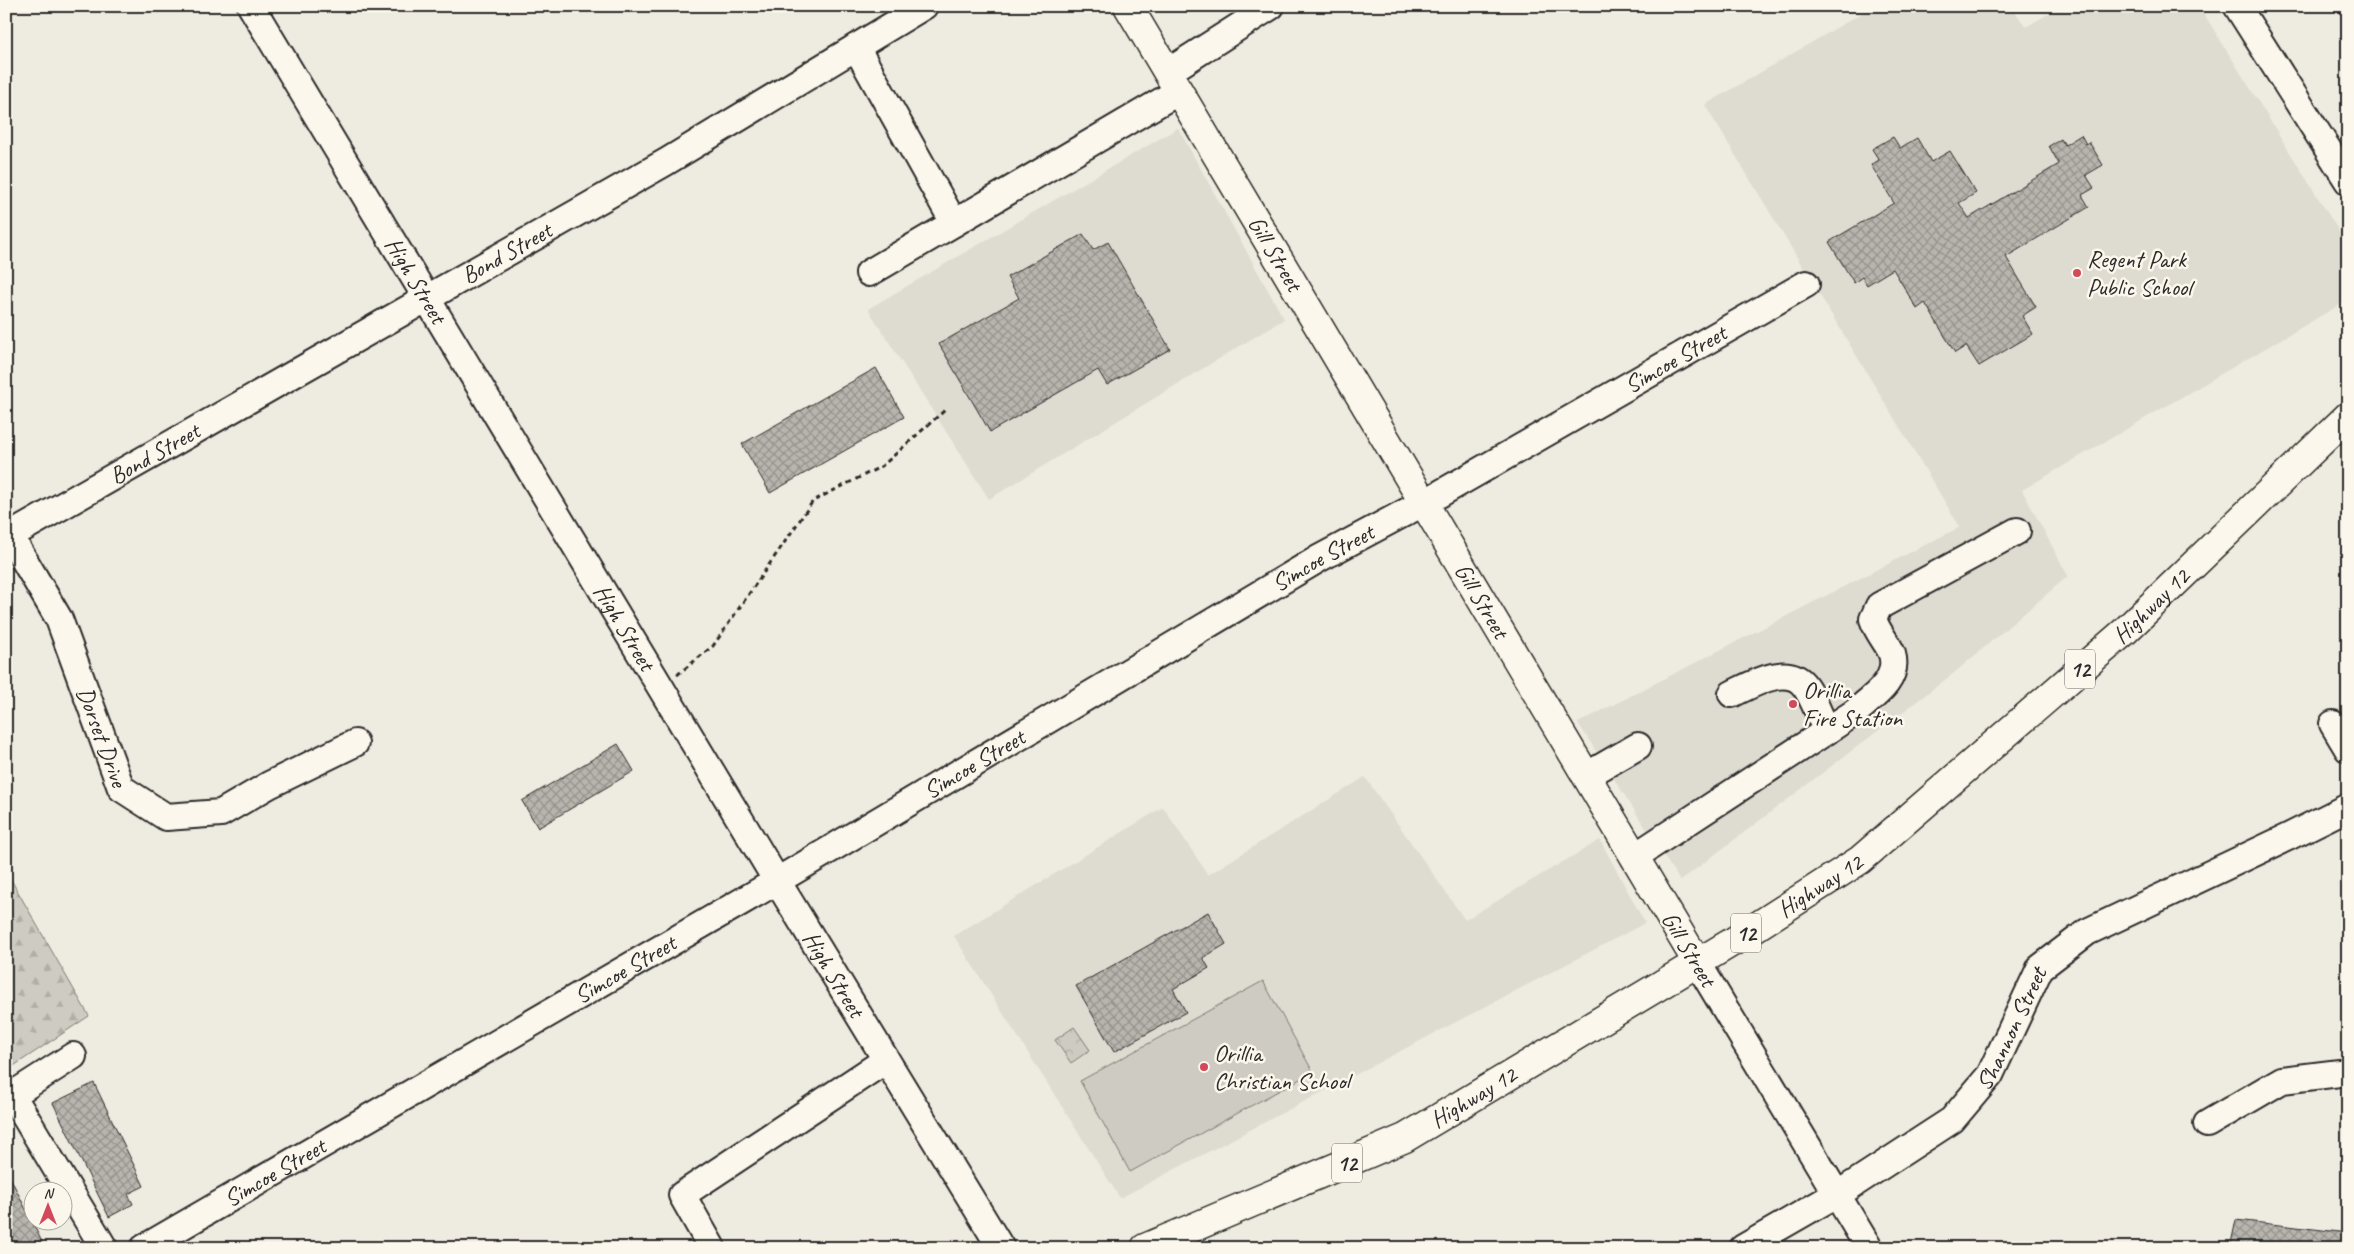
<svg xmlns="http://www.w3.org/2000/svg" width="2354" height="1254" font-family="Caveat,sans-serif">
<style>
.built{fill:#dedbd1}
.green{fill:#cecbc2;stroke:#7c7b76}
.forest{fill:url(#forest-firs);stroke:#7c7b76}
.park{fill:url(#park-crowns);stroke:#7c7b76}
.building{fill:url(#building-cross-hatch);stroke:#2b2b2b}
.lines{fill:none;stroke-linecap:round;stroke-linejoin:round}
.minor-casing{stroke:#2b2b2b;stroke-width:30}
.major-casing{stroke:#2b2b2b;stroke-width:31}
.highway-casing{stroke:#2b2b2b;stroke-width:31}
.path{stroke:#2b2b2b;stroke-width:3;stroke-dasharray:5 4;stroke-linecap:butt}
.minor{stroke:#fbf7ec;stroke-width:26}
.major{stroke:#fbf7ec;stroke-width:28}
.highway{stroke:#fbf7ec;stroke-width:28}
.poi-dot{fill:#d1495b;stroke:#fbf7ec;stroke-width:2}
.labels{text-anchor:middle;stroke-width:5;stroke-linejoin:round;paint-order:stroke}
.shield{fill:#fbf7ec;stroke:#696865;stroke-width:1}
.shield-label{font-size:22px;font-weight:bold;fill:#2b2b2b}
.street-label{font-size:24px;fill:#2b2b2b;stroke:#fbf7ec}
.poi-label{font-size:24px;fill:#2b2b2b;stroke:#fbf7ec;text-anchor:start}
</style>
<defs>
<pattern id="forest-firs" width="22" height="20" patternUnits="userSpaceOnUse" patternTransform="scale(1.25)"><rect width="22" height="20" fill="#cecbc2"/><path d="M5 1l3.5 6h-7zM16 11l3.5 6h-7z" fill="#b1aea7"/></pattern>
<pattern id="park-crowns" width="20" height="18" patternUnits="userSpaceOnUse" patternTransform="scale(1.25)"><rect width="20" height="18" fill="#cecbc2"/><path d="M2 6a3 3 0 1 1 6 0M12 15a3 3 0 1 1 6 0" fill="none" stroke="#b1aea7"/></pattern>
<pattern id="building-cross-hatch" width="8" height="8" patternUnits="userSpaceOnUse" patternTransform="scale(1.25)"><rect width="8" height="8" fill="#b8b5ae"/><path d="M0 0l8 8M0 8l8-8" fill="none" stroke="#96938e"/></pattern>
</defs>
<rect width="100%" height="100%" fill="#eeebe0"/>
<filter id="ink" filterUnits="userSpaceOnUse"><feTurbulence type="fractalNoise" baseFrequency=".02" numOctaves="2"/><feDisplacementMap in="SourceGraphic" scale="10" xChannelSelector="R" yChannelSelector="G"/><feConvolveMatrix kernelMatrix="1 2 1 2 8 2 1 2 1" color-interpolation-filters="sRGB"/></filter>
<g filter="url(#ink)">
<path class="built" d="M1874,6H2011L2026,27L2062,6H2199L2348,246V300L2022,490L2068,576L1954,673L1680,881L1578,723L1960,527L1705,105Z
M1178,128L1284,319L989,499L868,309Z
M1365,777L1465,920L1600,840L1645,923L1120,1198L954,936L1163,807L1208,875Z"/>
<path class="green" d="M1263,981L1313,1072L1130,1172L1080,1081Z"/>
<path class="forest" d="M6,871L89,1016L6,1071Z"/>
<path class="park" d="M1074,1027L1090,1050L1071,1063L1055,1040Z"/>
<path class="building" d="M2081,135L2086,144L2089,142L2103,165L2086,175L2094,188L2082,195L2089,207L2006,257L2036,307L2022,316L2033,334L1979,366L1966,346L1955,353L1925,303L1917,309L1893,269L1867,285L1862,277L1854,283L1829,242L1894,203L1871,165L1879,160L1872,149L1893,137L1900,148L1917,138L1931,162L1950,151L1976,193L1959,203L1969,218L2059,164L2049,146L2061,139L2065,145Z
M1083,234L1093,250L1108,242L1170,349L1107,385L1098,370L990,432L939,344L1019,298L1007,277Z
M876,368L904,417L770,493L742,444Z
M618,744L634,771L538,828L522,801Z
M1208,912L1226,944L1203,958L1209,968L1173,989L1186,1012L1114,1052L1076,986Z
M94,1083L144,1186L128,1194L133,1204L109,1217L53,1103Z
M6,1169L42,1242L31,1248H6Z
M2236,1220L2348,1233V1248H2230Z"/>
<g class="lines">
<g class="minor-casing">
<g id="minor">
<path id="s1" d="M251,6L777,881L1001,1248"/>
<path d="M2237,6L2348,181"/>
<path d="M856,47L954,223"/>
<path d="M1168,72L1271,6"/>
<path d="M869,273L1179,91"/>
<path id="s2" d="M10,536L59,619L121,788L166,817L221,813L269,785L355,743"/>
<path id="s3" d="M6,538L666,162L924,6"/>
<path d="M1732,694C1751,685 1787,663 1804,685C1813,696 1820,718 1827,731"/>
<path d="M2333,724L2348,749"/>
<path d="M1586,776L1638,746"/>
<path d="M1634,857L1854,713C1871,698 1900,681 1892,654C1888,643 1878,634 1873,619L1879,606L2017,531"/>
<path d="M1697,962L1869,1248"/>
<path d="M12,1095L104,1248"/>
<path d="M6,1099L73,1056"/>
<path d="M2207,1124L2282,1080L2348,1072"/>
<path id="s4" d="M144,1248L777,881L1320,558L1436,496L1806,284"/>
<path d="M712,1248L682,1195L886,1060"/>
<path id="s5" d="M1743,1248L1849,1187L1952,1120L1990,1075L2040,968L2087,932L2290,836L2348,807"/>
</g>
</g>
<g class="major-casing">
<g id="major">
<path id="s6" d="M1128,6L1697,962"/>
</g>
</g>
<g class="highway-casing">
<g id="highway">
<path id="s7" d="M1145,1248L1405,1138L1734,941L1860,860L2124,632L2348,416"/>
</g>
</g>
<path class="path" d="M677,675L713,646L813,501L882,466L945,410"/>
<use href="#minor" class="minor"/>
<use href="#major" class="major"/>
<use href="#highway" class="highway"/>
</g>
</g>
<g class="poi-dot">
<circle cx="2077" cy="273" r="5"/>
<circle cx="1793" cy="704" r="5"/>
<circle cx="1204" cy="1067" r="5"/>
</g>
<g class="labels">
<g class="shield">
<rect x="2065" y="649.5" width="30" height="39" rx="4"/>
<rect x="1731" y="913.5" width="30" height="39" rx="4"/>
<rect x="1332" y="1143.5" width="30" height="39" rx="4"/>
</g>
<g class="shield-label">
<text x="2080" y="677">12</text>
<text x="1746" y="941">12</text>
<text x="1347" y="1171">12</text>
</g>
<g class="street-label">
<text dy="8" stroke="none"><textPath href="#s3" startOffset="576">Bond Street</textPath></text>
<text dy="8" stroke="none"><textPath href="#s6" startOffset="288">Gill Street</textPath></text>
<text dy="8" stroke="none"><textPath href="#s1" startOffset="320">High Street</textPath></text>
<text dy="8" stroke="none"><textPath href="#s4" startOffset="1771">Simcoe Street</textPath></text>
<text dy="8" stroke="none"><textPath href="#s3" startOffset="171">Bond Street</textPath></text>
<text dy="8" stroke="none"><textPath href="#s4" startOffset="1366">Simcoe Street</textPath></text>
<text dy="8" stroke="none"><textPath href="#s6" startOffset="692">Gill Street</textPath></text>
<text dy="8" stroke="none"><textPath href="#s7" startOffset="1202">Highway 12</textPath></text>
<text dy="8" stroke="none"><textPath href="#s1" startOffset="725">High Street</textPath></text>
<text dy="8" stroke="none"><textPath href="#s2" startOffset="222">Dorset Drive</textPath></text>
<text dy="8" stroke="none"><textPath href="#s4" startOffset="961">Simcoe Street</textPath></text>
<text dy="8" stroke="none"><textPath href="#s7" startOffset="768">Highway 12</textPath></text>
<text transform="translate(1689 949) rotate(59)" y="8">Gill Street</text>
<text dy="8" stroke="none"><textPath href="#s4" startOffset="556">Simcoe Street</textPath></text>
<text dy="8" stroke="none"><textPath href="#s1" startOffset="1130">High Street</textPath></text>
<text dy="8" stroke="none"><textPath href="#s5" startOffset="355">Shannon Street</textPath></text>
<text dy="8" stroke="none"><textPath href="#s7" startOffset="362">Highway 12</textPath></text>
<text dy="8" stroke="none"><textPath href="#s4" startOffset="151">Simcoe Street</textPath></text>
</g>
<g class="poi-label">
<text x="2087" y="267">Regent Park<tspan x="2087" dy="28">Public School</tspan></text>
<text x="1803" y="698">Orillia<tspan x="1803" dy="28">Fire Station</tspan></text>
<text x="1214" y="1061">Orillia<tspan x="1214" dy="28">Christian School</tspan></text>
</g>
</g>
<rect width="2354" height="1254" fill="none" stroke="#fbf7ec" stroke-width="25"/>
<rect x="12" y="12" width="2329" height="1229" fill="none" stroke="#2b2b2b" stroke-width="2" filter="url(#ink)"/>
<g transform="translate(48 1206)"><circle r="24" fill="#fbf7ec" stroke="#a8a59f"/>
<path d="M0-4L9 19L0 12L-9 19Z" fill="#d1495b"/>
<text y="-8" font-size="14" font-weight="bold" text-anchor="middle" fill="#2b2b2b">N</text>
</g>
</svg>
